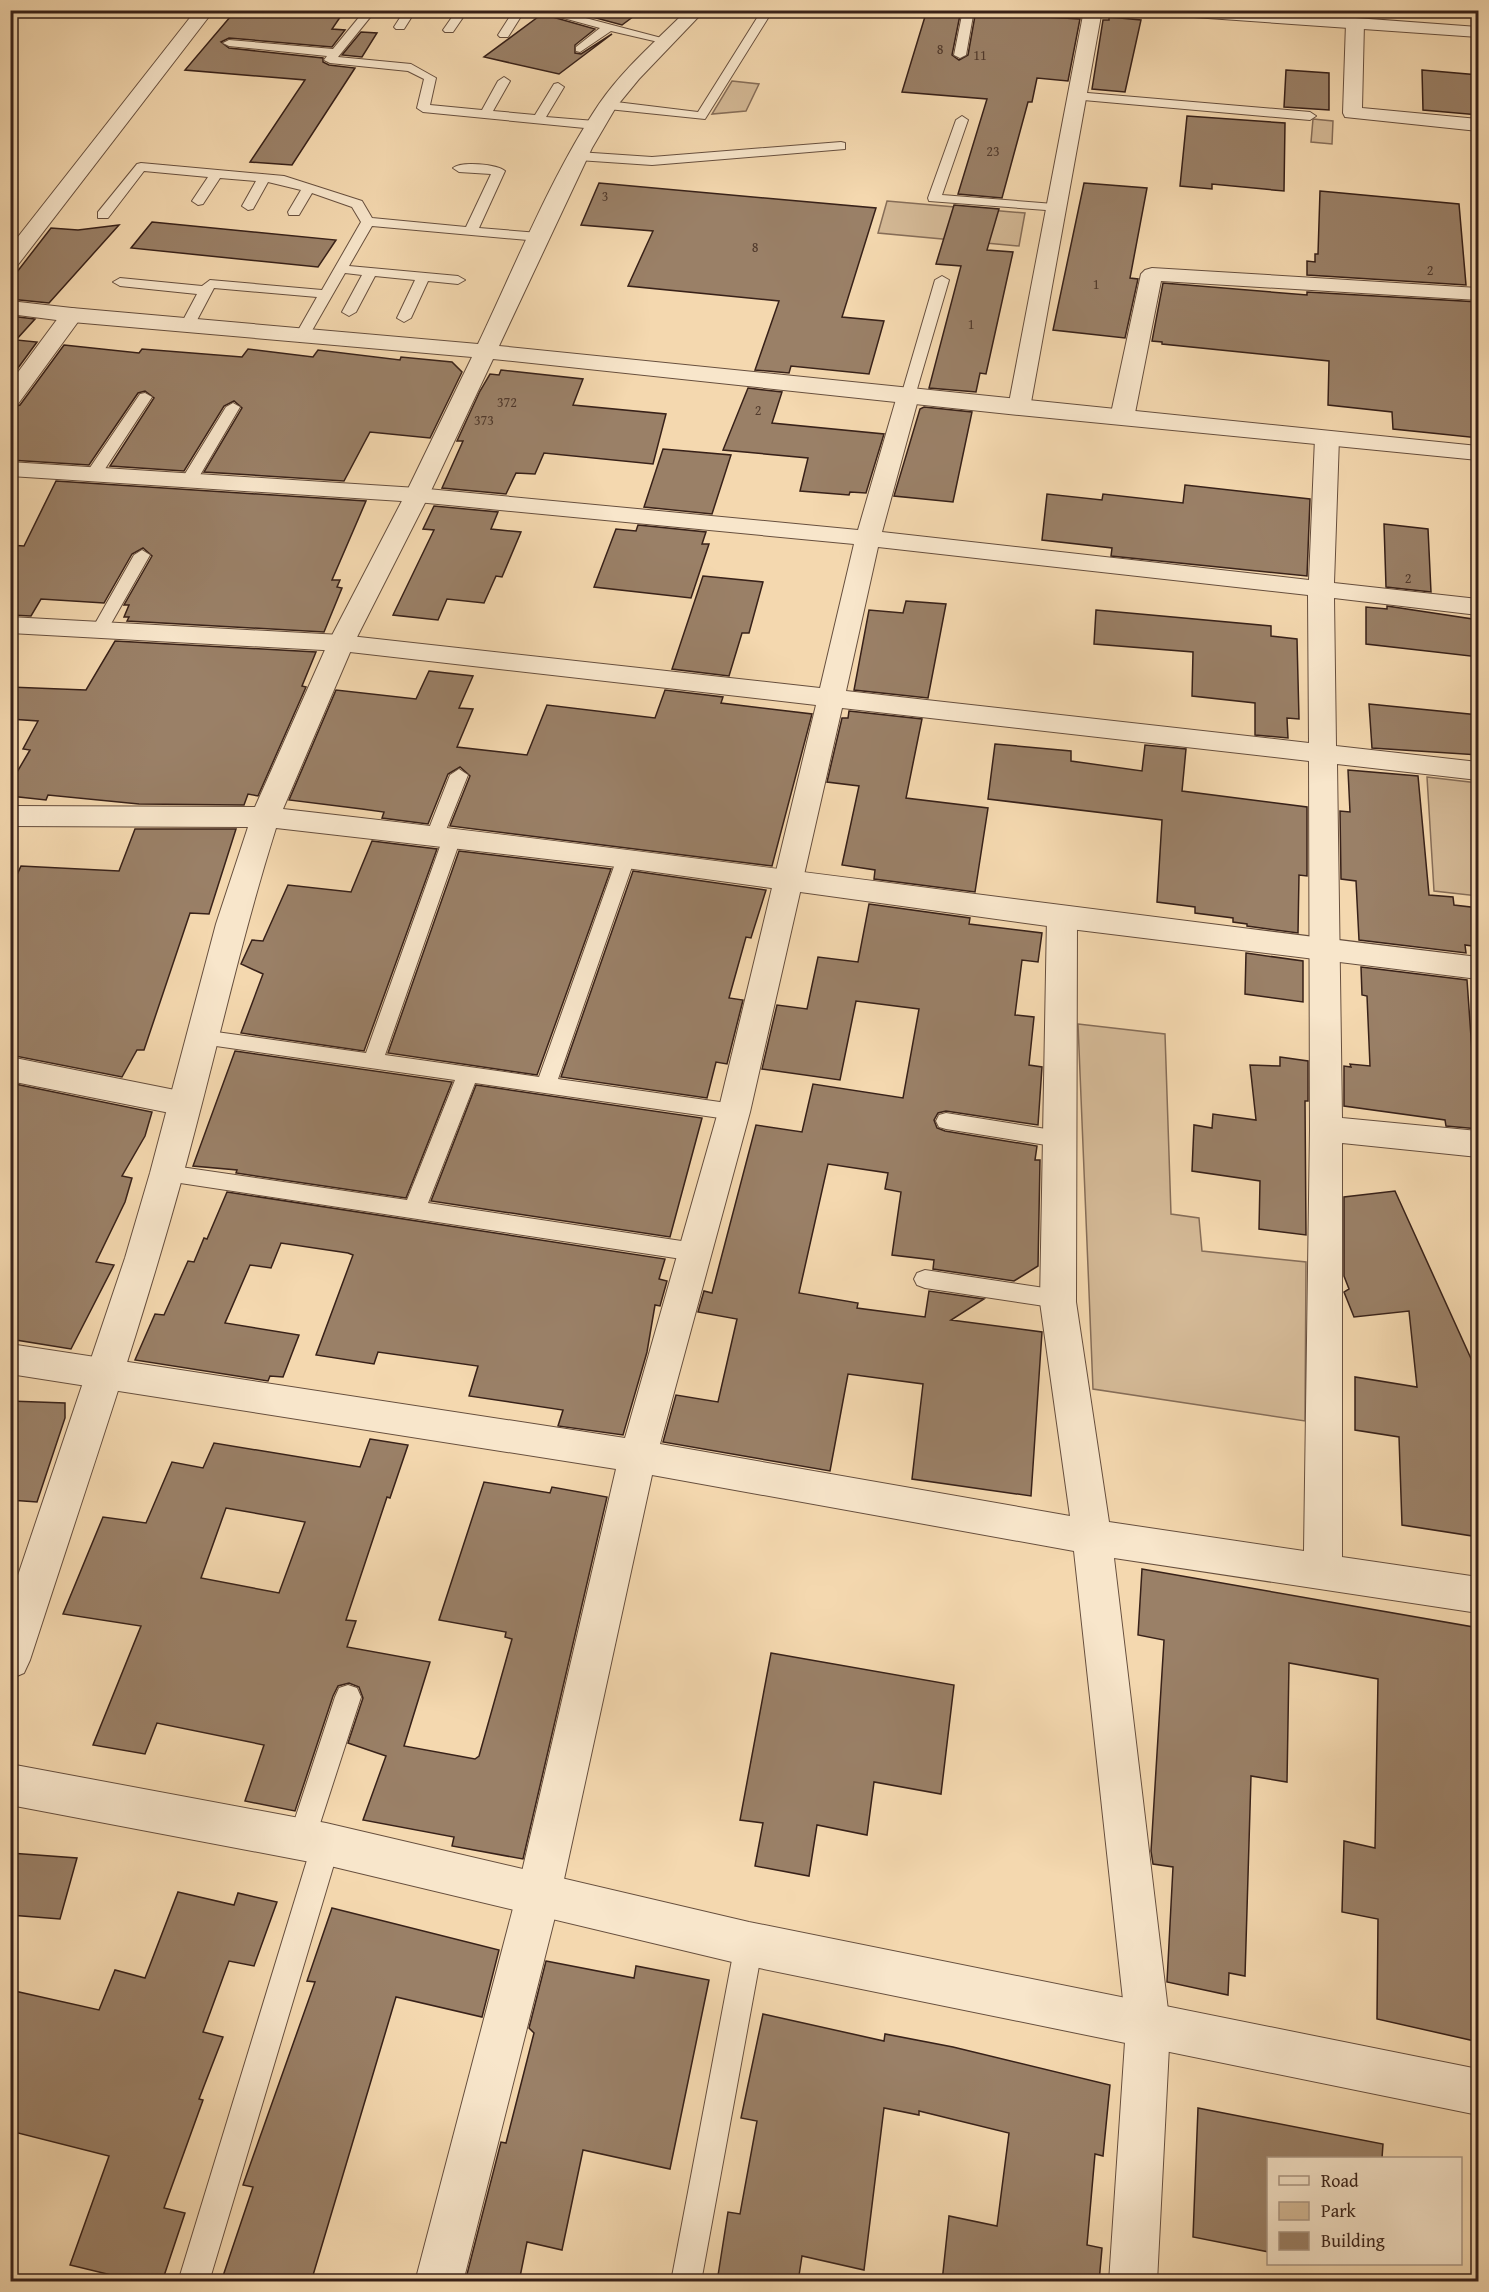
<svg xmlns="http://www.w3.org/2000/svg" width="1489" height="2292" font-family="'Gentium Book Plus',serif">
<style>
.green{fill:#d4b996;stroke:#866d58;stroke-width:1.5}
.building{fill:#9a8067;stroke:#382119;stroke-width:1.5;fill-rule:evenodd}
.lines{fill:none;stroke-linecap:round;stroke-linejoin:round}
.service-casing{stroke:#674f3e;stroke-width:2}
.minor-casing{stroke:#674f3e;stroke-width:2}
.tertiary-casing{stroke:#674f3e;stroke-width:2}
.service{fill:#f8e6cb;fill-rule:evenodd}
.minor{fill:#f8e6cb;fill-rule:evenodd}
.tertiary{fill:#f8e6cb;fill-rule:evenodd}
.labels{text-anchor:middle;stroke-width:5;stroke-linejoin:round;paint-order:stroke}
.far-number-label{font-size:14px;fill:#50392c}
</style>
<rect width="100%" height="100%" fill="#f4d8af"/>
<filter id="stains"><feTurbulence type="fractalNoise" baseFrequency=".00333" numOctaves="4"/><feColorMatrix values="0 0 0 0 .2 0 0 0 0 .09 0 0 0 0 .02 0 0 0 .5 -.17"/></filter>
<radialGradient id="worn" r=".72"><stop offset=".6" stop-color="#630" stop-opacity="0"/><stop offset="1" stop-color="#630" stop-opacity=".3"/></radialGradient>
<path class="green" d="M732,81L759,84L746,111L712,114Z
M1313,119L1333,121L1332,144L1311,142Z
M887,201L1025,213L1019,246L878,233Z
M1427,777L1478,783V896L1434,891Z
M1078,1024L1165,1034L1171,1214L1199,1218L1202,1251L1306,1262L1305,1421L1093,1389Z"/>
<path class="building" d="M236,10L343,13L332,29L345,30L332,47L229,38L221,42L229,48L323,58V62L329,65L355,68L292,165L250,162L305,80L185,70Z
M566,10H642L622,25Z
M927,10H961L952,55L959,60L968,55L976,10H1012V15L1080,19L1068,81L1037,78L1032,102H1028L1002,198L958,194L987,99L902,92Z
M542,14L595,29L575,45V53L581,54L612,34L559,74L484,57Z
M1109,17L1141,20L1125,92L1092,89L1103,20H1109Z
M361,32L377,33L362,57L342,55Z
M1286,70L1329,73V110L1284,107Z
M1422,70L1479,75V115L1423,110Z
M1187,116L1285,123L1284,191L1212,184V189L1180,186Z
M599,183L876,208L842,317L884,321L869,374L791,366L789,373L755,370L779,301L628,286L653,231L581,225Z
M1084,183L1147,188L1130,278L1138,279L1125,338L1053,330Z
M1320,191L1459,204L1466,285L1307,275V261L1315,262V254H1318Z
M954,205L999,209L987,250L1013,252L986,374L980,373L976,392L929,388L961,266L936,264Z
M152,222L336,240L318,267L131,248Z
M119,225L49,303L10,299V281L51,228L78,230Z
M1163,283L1307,295V292L1479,302V438L1393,429L1392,412L1328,405L1329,361L1162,344V342L1152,341Z
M10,316L35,319L16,340L37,342L10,379Z
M64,345L139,353L142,349L242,357L248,349L313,357L318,350L400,360L401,357L452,362L462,372L430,438L370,432L344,481L204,472L242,408L234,401L224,406L184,471L110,466L154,398L145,391L138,393L89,465L10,460V408L20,405Z
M501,370L583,379L573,405L666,414L653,464L544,453L535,474L516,473L506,494L442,488L463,441H457L480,391L490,374L499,375Z
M748,388L782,392L772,423L884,434L866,493L850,492L849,495L800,491L808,458L723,450Z
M924,407L972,412L953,502L894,496L920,409Z
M663,449L731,455L712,514L644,507Z
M56,481L366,501L332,580H340L337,587L342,588L324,632L127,621L129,617H124L129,605H124L152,556L143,548L132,554L104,603L41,599L31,616L10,615V545L24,546Z
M1185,485L1310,499L1307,576L1111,556L1112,548L1042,540L1047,494L1102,500L1103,494L1183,503Z
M434,506L498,512L491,529L521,532L502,577L496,576L484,603L447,599L438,620L393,615L434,530L423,529Z
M1384,524L1428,529L1431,592L1386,587Z
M638,525L706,532L702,544H709L691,598L594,587L616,529L636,531Z
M703,576L763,582L749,633H742L729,676L672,669Z
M906,601L946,604L928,698L854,690L869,610L903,613Z
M1387,606L1479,620V657L1366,644V607L1387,609Z
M1096,610L1271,626V636L1297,639L1299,719L1287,718L1288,738L1255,735V703L1192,696L1193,652L1094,644Z
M115,641L316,652L302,686L306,687L258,796L248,794L244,805L139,804L48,795L46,800L10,796V784L30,750L23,749L38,721L10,719V687L86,690Z
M429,671L473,676L459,708L473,709L457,747L527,755L547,705L655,718L665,690L723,697L721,703L812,714L772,866L450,826L470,776L460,767L448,774L428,824L382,818L384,812L362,809L289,800L336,690L416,699Z
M1369,704L1479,715V755L1372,748Z
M849,711L922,719L906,798L988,808L975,892L874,879L875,870L842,865L859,786L827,782L842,718H848Z
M995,744L1071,751V761L1142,771L1145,745L1186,749L1182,791L1307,807V876L1299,875L1298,933L1247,926V924L1233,922V918L1195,913V907L1157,902L1162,820L988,799Z
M1348,770L1418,776L1429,895L1453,897L1454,905L1479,908V947L1465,945L1466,953L1359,940L1356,881L1341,879L1340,811L1350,812Z
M135,829H236L209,914L190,913L144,1050H137L122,1077L10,1055V890L21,866L119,871Z
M372,841L437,849L364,1051L241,1033L263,974L241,964L252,940L263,941L288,885L351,892Z
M459,851L611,869L537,1075L388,1053Z
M633,871L766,890L751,938L746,937L729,998L743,1000L727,1064L716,1062L707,1098L561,1077Z
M869,904L970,918L969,924L1042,933L1038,962L1022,960L1015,1015L1034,1017L1029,1065L1042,1067L1038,1125L946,1111L938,1113L934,1120L937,1128L945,1131L1037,1146L1035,1160H1040L1038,1266L1014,1281L933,1269L934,1260L892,1255L901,1192L885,1189L888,1173L828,1164L799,1293L858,1303L857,1308L925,1317L929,1291L984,1299L951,1320L1042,1332L1031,1496L912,1479L923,1384L848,1374L830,1471L663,1442L676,1395L718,1402L737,1319L698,1312L704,1291L712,1293L756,1125L802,1132L813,1084L903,1098L919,1009L856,1001L840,1080L762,1069L777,1005L807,1009L818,957L858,962Z
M1246,953L1303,961V1002L1245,994Z
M1361,967L1467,980L1472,1051L1479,1052V1129L1446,1126L1445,1120L1344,1106V1066L1351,1067L1350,1064L1370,1066L1367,996L1362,995Z
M235,1051L452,1082L406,1198L236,1173L237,1170L193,1166Z
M1280,1057L1308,1061V1101H1305L1306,1235L1259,1229L1260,1181L1192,1171L1194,1125L1212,1128L1213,1114L1256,1120L1250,1065L1280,1066Z
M10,1083L152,1112L145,1136L122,1176L132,1178L125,1202L96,1262L114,1265L71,1349L10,1339Z
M476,1085L702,1118L670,1237L431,1201Z
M1395,1191L1473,1363L1479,1537L1402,1525L1399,1437L1355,1430V1377L1417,1387L1409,1311L1354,1317L1344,1292L1349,1289L1344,1276V1197Z
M227,1192L665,1259L659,1279L667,1281L660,1306L655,1305L647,1352L623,1435L558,1426L563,1410L469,1396L478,1366L378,1352L374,1364L316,1355L353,1255L348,1253L281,1243L271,1268L250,1265L225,1323L299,1335L283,1377L270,1376L268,1381L135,1360L155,1314L164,1315L188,1261L194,1262L204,1238L207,1239Z
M10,1401L65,1403V1418L37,1502L10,1500Z
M370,1439L408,1445L390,1498L387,1497L346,1620L356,1621L347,1647L430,1662L404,1746L475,1759L479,1756L512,1639L505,1637L506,1632L439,1620L484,1482L550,1493L552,1487L607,1497L523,1859L452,1846L454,1837L363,1820L386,1756L348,1743L363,1698L359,1687L349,1683L338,1686L333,1696L295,1811L245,1801L264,1745L157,1723L145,1754L93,1745L141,1626L63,1614L103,1517L146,1523L172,1462L203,1468L214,1443L360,1467ZM226,1508L305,1522L279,1593L201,1578Z
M1142,1569L1479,1628V2042L1377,2019L1378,1919L1342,1912L1344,1841L1375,1848L1378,1679L1289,1663L1287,1782L1251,1776L1245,1976L1229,1973L1228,1995L1167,1982L1173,1867L1153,1864L1151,1851L1164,1640L1138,1635Z
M771,1653L954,1685L941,1794L874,1782L867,1835L817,1825L809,1876L755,1866L763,1823L740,1820Z
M10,1853L77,1858L60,1919L10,1915Z
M178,1892L234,1905L238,1893L277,1902L254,1966L229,1961L203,2032L223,2037L199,2099L203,2100L164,2208L185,2213L162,2282H140L70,2265L109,2156L10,2131V1990L99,2010L115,1970L145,1978Z
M332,1908L499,1950L482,2017L396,1997L311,2282H221L253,2187L243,2185L315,1982L307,1981Z
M546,1961L634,1978L636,1966L709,1980L670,2169L583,2150L562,2250L527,2242L519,2282H465L501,2142L506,2143L534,2033L529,2028Z
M763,2014L884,2041L885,2034L953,2047L1110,2085L1103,2156L1095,2154L1087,2245L1102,2248L1099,2282H942L949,2216L997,2226L1009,2133L919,2111V2115L884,2108L864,2270L802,2256L798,2282H717L728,2212L740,2214L757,2121L741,2118Z
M1198,2108L1383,2144L1382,2158H1269V2252L1193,2237Z"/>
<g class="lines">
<g class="service-casing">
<path id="service" d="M365,10H376L338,57L411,64L436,78L430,105L482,110L498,81L504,77L510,81L493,111L535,115L554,84L558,83L564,87L546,117L595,121L601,125L595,129L423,112L417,108L424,79L408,71L330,63L324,60L327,56L229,46L223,43L229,40L333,49Z
M405,10H416L404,29H396L394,27Z
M457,10H468L453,32H445L443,30Z
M514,10H525L508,37H500L498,35Z
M534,10H555L673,41L667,44L611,31L580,52L576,51V47L600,28Z
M762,10H773L705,119L608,109L602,105L608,101L698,112Z
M963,10H974L966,55L960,58L954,55Z
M1076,92L1310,112L1316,116L1310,120L1072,99V93Z
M962,116L968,120L942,195L1054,204L1060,208L1059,211L929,201L928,198L956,120Z
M841,142L845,143V149L652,165L578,160L572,156L578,152L652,157Z
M141,163L284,176L362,201L372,218L466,227L491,174L459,172L453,168C461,161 497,164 505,171L479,228L539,233L546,237L539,241L372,226L349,266L458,276L465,280L458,284L428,281L411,318L404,322L397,318L415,280L375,276L356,312L349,316L342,312L362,275L345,273L310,334L303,338L296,334L317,297L214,288L195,324L188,328L181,324L197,294L120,286L113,282L120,278L202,286L210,280L322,290L361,222L352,207L312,193L299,215H289L288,212L301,190L268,182L253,209L248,210L242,206L256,181L220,178L203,204L198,205L192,201L208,177L144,171L108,218H98V212L137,164Z
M942,276L949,280L915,396L913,399H903L901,396L935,280Z
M145,393L152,397L101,475L98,478H88L85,475L140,394Z
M233,403L240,407L196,482L193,485H183L180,482L226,407Z
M142,550L150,555L108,629L100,634L94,633L92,629L134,555Z
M459,769L468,775L444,835L452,832L458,834L461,838L385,1055L539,1077L617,858L619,854H633L635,858L558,1079L734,1104L741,1106L744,1112L741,1118L734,1120L475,1083L428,1203L695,1243L703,1246L706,1252L703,1258L695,1261L167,1181L159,1179L156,1173L159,1167L167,1165L407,1200L455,1080L202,1044L195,1042L192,1037L195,1032L202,1030L366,1053L443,838L435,842L429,840L426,836L450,775Z
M946,1113L1059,1131L1066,1133L1069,1139L1066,1145L1059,1147L946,1129L939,1127L936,1121L939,1115Z
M925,1270L1058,1290L1066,1292L1069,1299L1066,1306L1058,1308L925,1288L917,1285L914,1279L917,1273Z
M348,1685L357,1688L361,1697L316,1836L326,1830L336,1834L340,1844L209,2282H178L311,1847L301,1853L291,1850L288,1840L335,1697L339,1688Z
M749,1930L759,1934L763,1944L701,2282H671L735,1944L739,1934Z"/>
</g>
<g class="minor-casing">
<path id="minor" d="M196,10H214L17,266L10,268V247Z
M1084,10H1102L1030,408L1027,413H1011L1008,408Z
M1355,18L1364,23L1362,108L1478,119V131L1345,117L1343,113L1346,23Z
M1152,268L1478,288V300L1161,281L1134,418L1130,423H1114L1110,418L1141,274L1145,270Z
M72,308L80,310L83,315L18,404L10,406V383L64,310Z
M908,389L916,391L919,396L882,532L1309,580L1315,438L1319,433H1335L1339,438L1334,583L1478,599V615L1334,598L1336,746L1478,762V780L1337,764L1342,1118L1478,1131V1157L1342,1143V1557L1478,1577V1613L1114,1558L1170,2027L1157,2282H1109L1126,2027L1074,1551L652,1475L561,1893L463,2282H415L517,1893L616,1469L10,1374V1344L625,1438L718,1112L816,705L341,651L10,633V617L341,635L820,688L854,544L417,502L10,476V462L417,488L858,530L897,396L900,391ZM878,547L1308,595L1309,743L846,691ZM842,708L1309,761L1310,1129L1304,1551L1109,1522L1076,1302L1077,917L1073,910L1062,906L1051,910L1047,917L1040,1302L1070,1516L660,1444L750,1112Z
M10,1057L185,1092L196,1095L201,1104L196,1113L185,1116L10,1081Z"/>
</g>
<g class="tertiary-casing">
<path id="tertiary" d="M687,10H705L639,79L616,107L592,148L499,346L1478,446V460L1019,415L493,359L429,495L354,643L283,809C682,854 1079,909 1478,957V979L1062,928L626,868L276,828C240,942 215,1059 183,1175C138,1338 82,1499 30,1660L24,1673L10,1679V1599L125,1258L150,1173L216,924L248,827L10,826V806L255,807L328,643L405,495L472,357L72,322L10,314V301L72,308L478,344C515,266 552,174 599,104C623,69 657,40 687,10Z
M1157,10H1248L1478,27V37L1165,15Z
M10,1764L326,1823L749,1922L1478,2069V2115L749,1966L326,1865L10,1805Z"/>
</g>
<use href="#service" class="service"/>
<use href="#minor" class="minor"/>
<use href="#tertiary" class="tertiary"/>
</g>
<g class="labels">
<g class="far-number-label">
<text x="940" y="54">8</text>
<text x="980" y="60">11</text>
<text x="993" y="156">23</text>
<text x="605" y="201">3</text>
<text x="755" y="252">8</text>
<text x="1430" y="275">2</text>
<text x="1096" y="289">1</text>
<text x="971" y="329">1</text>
<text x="507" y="407">372</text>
<text x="758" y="415">2</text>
<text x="484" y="425">373</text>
<text x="1408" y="583">2</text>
</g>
</g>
<rect width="1489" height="2292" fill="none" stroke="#f4d8af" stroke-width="36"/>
<rect x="12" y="12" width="1465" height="2268" fill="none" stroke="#382119" stroke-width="3"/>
<rect x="18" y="18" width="1453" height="2256" fill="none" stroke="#382119" stroke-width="1.5"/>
<rect x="1267" y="2157" width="195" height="108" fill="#f8e6cb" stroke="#ab9784" stroke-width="1.5"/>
<rect x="1279" y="2176" width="30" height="9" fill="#f8e6cb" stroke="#ab9784" stroke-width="1.5"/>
<text x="1321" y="2187" font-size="18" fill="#382119">Road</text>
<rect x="1279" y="2202" width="30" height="18" fill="#d4b996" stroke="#ab9784" stroke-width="1.5"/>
<text x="1321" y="2217" font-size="18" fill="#382119">Park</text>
<rect x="1279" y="2232" width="30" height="18" fill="#9a8067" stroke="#ab9784" stroke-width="1.5"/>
<text x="1321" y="2247" font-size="18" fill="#382119">Building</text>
<rect width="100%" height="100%" filter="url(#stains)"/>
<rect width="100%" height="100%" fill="url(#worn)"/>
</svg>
